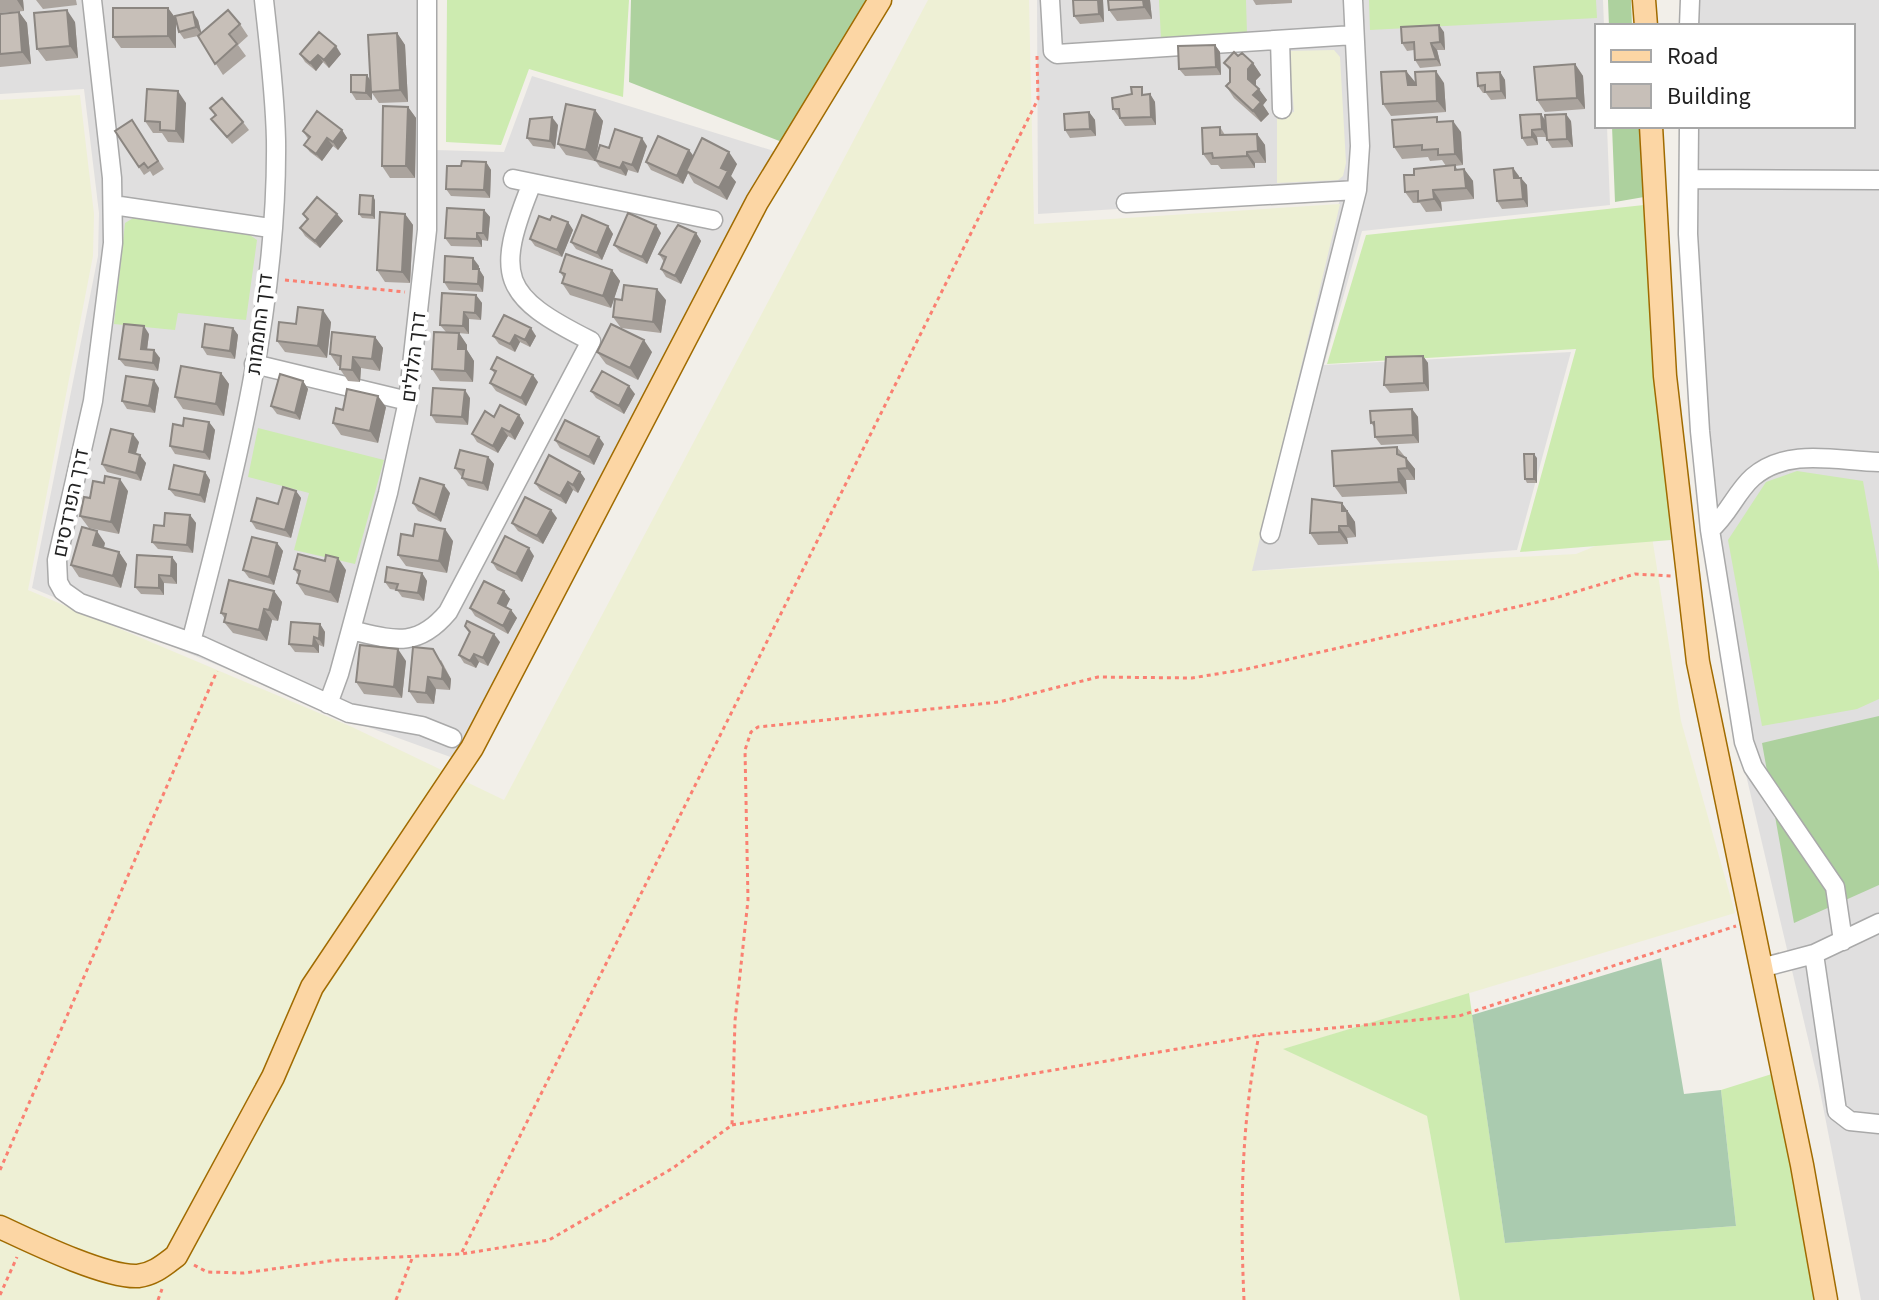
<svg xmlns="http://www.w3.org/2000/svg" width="1879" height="1300" font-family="'Source Sans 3',Heebo,sans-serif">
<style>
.residential{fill:#e0dfdf}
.farmland{fill:#eef0d5}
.grass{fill:#cdebb0}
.forest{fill:#add19e}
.cemetery{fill:#aacbaf}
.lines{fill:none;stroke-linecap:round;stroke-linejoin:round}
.minor-casing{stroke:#a9a9a9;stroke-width:21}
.major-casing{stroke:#a06b00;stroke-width:25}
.path{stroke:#fa8072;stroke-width:3;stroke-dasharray:4 4;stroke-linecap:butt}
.minor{stroke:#fff;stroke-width:18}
.major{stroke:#fcd6a4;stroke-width:22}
.wall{fill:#aba49e}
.shaded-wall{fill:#8b8681}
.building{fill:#c7bfb8;stroke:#8b8681;stroke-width:2}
.labels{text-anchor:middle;stroke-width:8;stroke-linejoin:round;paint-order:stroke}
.street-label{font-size:20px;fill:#222;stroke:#fff}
</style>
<rect width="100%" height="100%" fill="#f2efe9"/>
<path class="residential" d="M0,0H437L435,150L504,152L532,76L774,151L456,759L354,722L32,588L98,256L99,213L84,89L0,94Z
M1037,0H1603L1604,26H1597V126H1607L1610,205L1362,231L1324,365L1571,352L1517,550L1242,572L1341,195L1038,214Z
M1683,0H1879V1300H1861L1818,1081L1731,711L1682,126H1853V26H1682Z"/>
<path class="farmland" d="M928,0H1029L1034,224L1340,204L1252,571L1576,554L1650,524L1681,721L1735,913L1284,1049L1427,1116L1460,1300H0V100L80,95L94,214L93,256L28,590L352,727L504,800Z
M1334,50L1340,57L1346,163L1343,176L1338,180L1277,183V115L1294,112L1289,51Z"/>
<path class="grass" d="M447,0H629L623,97L529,69L501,145L446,142Z
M1159,0H1246L1247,34L1161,39Z
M1369,0H1596L1597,18L1370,30Z
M1644,205L1671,540L1520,552L1576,349L1327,364L1366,235Z
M135,217L247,233L257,240L246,320L178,313L175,330L114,324L125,223Z
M258,428L384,460L355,564L294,550L309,493L248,477Z
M1797,471L1863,481L1879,572V699L1857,709L1762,726L1728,540L1766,482Z
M1469,993L1505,1243L1736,1226L1721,1090L1775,1073L1824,1300H1460L1427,1116L1283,1049Z"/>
<path class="forest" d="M631,0H866L782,142L629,82Z
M1608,0H1631L1632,26H1609Z
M1612,126H1639L1644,197L1615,202Z
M1879,716V885L1794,923L1762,743Z"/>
<path class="cemetery" d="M1661,958L1684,1094L1721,1090L1736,1226L1505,1243L1472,1015Z"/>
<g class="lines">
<g class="minor-casing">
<path id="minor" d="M92,0L112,178L113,243L93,401L57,560L58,582L63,591L80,603L202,646L349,713L422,726L452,738
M1050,0L1053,51L1057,54L1354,35
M1689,26L1690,0
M1280,40L1282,109
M1689,126L1688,234L1700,431L1710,530L1744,742L1753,767L1835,887L1843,941
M513,179L713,220
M1689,179L1879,180
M1126,203L1357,190
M113,205L270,228
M254,364L408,401
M1710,530C1728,515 1736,492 1753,477C1788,447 1837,461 1879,462
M1270,534L1357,190L1360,146L1353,0
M351,630C393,640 417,649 448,612L591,341C501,296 494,277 532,183
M191,642C233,479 278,310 276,140C275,93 269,46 264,0
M328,704L339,674L388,493L408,401L427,230V0
M1814,954L1837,1111L1850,1121L1879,1124
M1761,968L1814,954L1879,923"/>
</g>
<g class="major-casing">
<path id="major" d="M1644,0L1646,26
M1651,126L1665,376L1698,662L1802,1165L1826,1300
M0,1227C30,1241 106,1278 138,1276C154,1274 164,1265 176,1256L273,1077L312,987L472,748L757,202L880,0"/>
</g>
<path class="path" d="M285,280L405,292
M732,1125L1259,1035L1459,1016L1736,926
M0,1170L217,671
M462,1252L1038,99L1037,56
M194,1265L207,1272L244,1273L337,1260L461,1254L549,1240L673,1168L732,1125L735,1021L748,900L745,750L751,732L758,727L999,702L1098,677L1192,678L1247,669L1555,598L1635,574L1671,576
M0,1295L17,1257
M158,1300L162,1289
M396,1300L413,1256
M1244,1300C1240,1210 1241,1123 1259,1035"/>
<use href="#minor" class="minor"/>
<use href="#major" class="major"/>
</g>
<path class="wall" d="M0,0H23L24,11L0,13Z
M36,0H76L77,5L43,9Z
M1103,0L1104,22L1080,24L1074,16Z
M1150,0L1152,19L1117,21L1109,10Z
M1253,0H1292V3L1256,5Z
M168,8L176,19L198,20L201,33L240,24L248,36L238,45L246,56L223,75L198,36L184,39L179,32L176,20V48H121L113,37Z
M19,12L27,23L31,64L0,67V14Z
M75,22L78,58L46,61L37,49Z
M1444,32L1445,50H1437L1441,66L1420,68L1415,60L1414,50L1407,51L1402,43Z
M397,33L405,45L408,102L379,103L372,93V100H356L351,92L370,80Z
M1215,45L1220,52L1221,75L1185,76L1179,69Z
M300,54H341L329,68L323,62L316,71L305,62Z
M1238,56L1253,63L1261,75L1256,80V87L1267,100L1263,105L1269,114L1261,122L1234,98L1226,86L1230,82V71L1224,63Z
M1575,64L1583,76L1585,109L1545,112L1537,100Z
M1406,71L1415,82V85L1444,83L1446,112L1391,116L1383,104Z
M1500,72L1505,80L1506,99L1491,100L1486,93H1483L1478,86Z
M1150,94L1155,102L1156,125L1125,126L1113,109Z
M186,103L184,143L168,142L162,133H153L145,121Z
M408,107L416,118L415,178H390L382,166Z
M210,108L243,122L249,130L232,144L211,119L215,115Z
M595,110L603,121L595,161L566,155L558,144Z
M1089,112L1095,120L1096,136L1070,138L1065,130Z
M1541,114L1546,121H1571L1573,147L1552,148L1547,140L1546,137H1537L1538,145L1527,146L1522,138Z
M132,120L164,169L153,176L150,171L144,175L115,131Z
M1440,122L1461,132L1463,165L1455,166L1458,170L1464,169L1473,181L1474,199L1441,202L1442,211L1426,212L1420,203H1413L1405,192L1414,175L1446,166L1442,160L1430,161L1428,157L1402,159L1394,147Z
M558,125L555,149L533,146L527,138Z
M1220,127L1225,135L1257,134L1265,145L1266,163H1255V168L1221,169L1218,165H1211L1203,154Z
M342,130L347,138L338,150L333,146L322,161L310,152L304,145L308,139L303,131Z
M647,146L638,173L628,170L626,176L600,167L595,160L609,148Z
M689,150L693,156L737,164L731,176L736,182L727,200L694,183L688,173L683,184L651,170L646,162Z
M486,162L491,170L490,198L451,196L446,189L461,166Z
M1513,168L1519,178L1527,185L1528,207L1502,209L1497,201Z
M375,200V219L362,218L359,214Z
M484,210L490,217L488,241L482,240V247L451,246L445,238Z
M303,214H337L343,221L320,248L305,236L300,228L307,220Z
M405,214L413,225L410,283L385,282L377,270Z
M550,220L568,222L573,230L562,257L535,246L530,239Z
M608,226L613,234L602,260L576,249L571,242Z
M661,233L647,264L620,252L614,245Z
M696,233L701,241L681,284L666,277L661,269L664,262L659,254Z
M479,266V269L484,277L483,292L449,290L444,282Z
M612,270L620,281L611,308L570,295L562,283L564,278L560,272Z
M476,295L482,303L481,320L469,319V334L446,332L440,325Z
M622,300H666L661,333L621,328L613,317Z
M504,315L536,336L530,347L520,342L515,352L499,344L493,336Z
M331,322L327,358L285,352L277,341L296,324Z
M233,328L238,335L235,359L207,355L202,347Z
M459,333L467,345V350L474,361L473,382L440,381L432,369Z
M149,334L147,350L160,358L158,371L125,366L119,359Z
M375,337L383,348L380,371L361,368L360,382L348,381L340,369V366H338L330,354Z
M597,352H652L638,380L606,364Z
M1423,356L1428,363L1429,391L1390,393L1384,385Z
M491,369L538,382L526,406L496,391L490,383L495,374Z
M221,373L229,384L224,416L183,409L175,397Z
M303,381L308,389L300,420L277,414L271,406Z
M159,388L155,413L127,409L122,401Z
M591,391L635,394L624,414L596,398Z
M470,398L468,425L436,423L431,415Z
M386,407L378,443L341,435L333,423L343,410Z
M1412,409L1418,417L1419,443L1381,445L1375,437V428L1371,423Z
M519,415L524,423L515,440L508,436L498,453L477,442L472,434L494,417Z
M209,422L215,430L210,460L175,454L170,446L183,426Z
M555,440L604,444L594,465L560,448Z
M139,442L136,454L146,463L141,481L107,472L102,464Z
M1397,447L1415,469V480H1406L1407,494L1342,497L1334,486Z
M488,457L494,464L488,491L468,486L462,478L463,477L461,476L455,468Z
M1537,458V483H1527L1525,479Z
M205,472L210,480L205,503L175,496L169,489Z
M580,472L585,479L578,493L573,490L566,504L540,490L535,483Z
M128,491L119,534L89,528L80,516L90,498Z
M296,491L301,498L291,538L256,529L251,521Z
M450,493L441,522L418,511L413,503Z
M1342,503L1355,522L1356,537L1347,538L1348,544L1318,545L1310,533Z
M190,515L196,523L193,553L158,549L152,542L164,526Z
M557,518L543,544L518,531L512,523Z
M413,536L453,541L447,573L406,566L398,555Z
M105,543L104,548L119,552L127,564L121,588L79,577L71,565Z
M277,543L283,551L274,585L249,578L243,570Z
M534,556L522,582L497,570L492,562Z
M172,557L177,564V584L164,583V595L141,594L135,587Z
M294,569L346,570L338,603L305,595L297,583L299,576Z
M422,573L427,581L424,601L402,597L397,590L390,589L385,582Z
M274,591L282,602L278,621L272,620L267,641L233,633L224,622L225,619L221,613Z
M504,591L510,599L506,607L511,610L517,618L508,634L475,616L470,608Z
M320,624L325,632L324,647L319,645V653L295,652L289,644Z
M500,642L488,666L479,662L476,668L464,663L459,655Z
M441,660L451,679L450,690L436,689L434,704L417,703L409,691Z
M406,661L402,698L364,694L356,682Z"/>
<path class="shaded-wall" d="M17,0H23L24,11Z
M1098,0H1103L1104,22L1099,14Z
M1143,0H1150L1152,19L1144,7Z
M168,8L176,19V48L168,36Z
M67,10L75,22L78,58L70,46Z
M19,12L27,23L31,64L22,52Z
M193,12L198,20L202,35L196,27Z
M1439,25L1444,32L1445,50L1440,42Z
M397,33L405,45L408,102L400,90Z
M1431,43L1437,50L1441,66L1436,59Z
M1215,45L1220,52L1221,75L1216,67Z
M336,46L341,54L329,68L324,60Z
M318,55L323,62L316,71L310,63Z
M1253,63L1261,75L1256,80V91L1248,79V69Z
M1575,64L1583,76L1585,109L1577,98Z
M1406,71L1415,82L1416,97L1408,85Z
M1436,71L1444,83L1446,112L1437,101Z
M1500,72L1505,80L1506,99L1501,91Z
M367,75L372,83V100L366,93Z
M1259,89L1267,100L1263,105L1269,114L1261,122L1253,111V95Z
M178,91L186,103L184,143L176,131Z
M1150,94L1155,102L1156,125L1151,117Z
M408,107L416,118L415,178L406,166Z
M595,110L603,121L595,161L586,150Z
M1089,112L1095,120L1096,136L1090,129Z
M1541,114L1546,122L1547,137L1542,129Z
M1566,114L1571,121L1573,147L1567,139Z
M552,117L558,125L555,149L550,141Z
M1453,121L1461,132L1463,165L1455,154Z
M342,130L347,138L338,150L333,142Z
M1532,130L1537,137L1538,145L1532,137Z
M1257,134L1265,145L1266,163L1258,151Z
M327,138L333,146L322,161L316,154Z
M642,138L647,146L638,173L632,165Z
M689,150L695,158L686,171L688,173L683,184L677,176Z
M729,152L737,164L731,176L736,182L727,200L719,188L721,168Z
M1247,152L1255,163V168L1247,156Z
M486,162L491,170L490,198L484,190Z
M623,162L628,170L626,176L620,168Z
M1513,168L1519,176L1520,186L1514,178Z
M1464,169L1473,181L1474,199L1466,188Z
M1521,178L1527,185L1528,207L1523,199Z
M1433,190L1441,202L1442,211L1434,199Z
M373,196L375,200V219L372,215Z
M484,210L490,217L488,241L483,233Z
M337,214L343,221L320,248L315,241Z
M405,214L413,225L410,283L402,272Z
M568,222L573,230L562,257L557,250Z
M656,225L661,233L647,264L642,257Z
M608,226L613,234L602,260L597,253Z
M477,233L482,240V247L477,239Z
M696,233L701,241L681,284L675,276Z
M473,258L479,266L478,277L473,269Z
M479,269L484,277L483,292L478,284Z
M612,270L620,281L611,308L603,296Z
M657,289L666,300L661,333L653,322Z
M476,295L482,303L481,320L475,313Z
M323,310L331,322L327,358L318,346Z
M464,312L469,319V334L463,326Z
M144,326L149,334L146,357L141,349Z
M233,328L238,335L235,359L230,351Z
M531,328L536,336L530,347L525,340Z
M459,333L467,345V350L474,361L473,382L465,371L458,349Z
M515,335L520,342L515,352L510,344Z
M375,337L383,348L380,371L372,359Z
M644,340L652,352L638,380L630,368Z
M154,350L160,358L158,371L153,363Z
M1423,356L1428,363L1429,391L1424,383Z
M353,357L361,368L360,382L352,370Z
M221,373L229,384L224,416L216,404Z
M533,375L538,382L526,406L521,398Z
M154,380L159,388L155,413L149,406Z
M303,381L308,389L300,420L295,413Z
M629,386L635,394L624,414L619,406Z
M465,390L470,398L468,425L462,417Z
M378,396L386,407L378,443L370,431Z
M1412,409L1418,417L1419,443L1413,435Z
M519,415L524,423L515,440L510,432Z
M209,422L215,430L210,460L204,452Z
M502,428L508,436L498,453L493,446Z
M133,434L139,442L134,459L129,452Z
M599,437L604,444L594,465L589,457Z
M1534,454L1537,458V483L1534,479Z
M140,455L146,463L141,481L136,473Z
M488,457L494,464L488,491L483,483Z
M1406,458L1415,469V480L1407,468Z
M1398,469L1406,480L1407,494L1399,482Z
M205,472L210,480L205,503L200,495Z
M580,472L585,479L578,493L573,485Z
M120,479L128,491L119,534L111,522Z
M568,482L573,490L566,504L560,496Z
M444,485L450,493L441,522L435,515Z
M296,491L301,498L291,538L285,530Z
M1342,503L1355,522L1356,537L1348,526L1342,511Z
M551,510L557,518L543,544L537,536Z
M190,515L196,523L193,553L187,545Z
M1339,526L1347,538L1348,544L1339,532Z
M445,529L453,541L447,573L439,561Z
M97,531L105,543L101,557L93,545Z
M277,543L283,551L274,585L269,577Z
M529,548L534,556L522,582L516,574Z
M119,552L127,564L121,588L113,576Z
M172,557L177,564V584L171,576Z
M338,558L346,570L338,603L330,592Z
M422,573L427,581L424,601L418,593Z
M159,575L164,583V595L159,588Z
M274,591L282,602L278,621L269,610Z
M504,591L510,599L504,611L498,603Z
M264,609L272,620L267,641L259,630Z
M511,610L517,618L508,634L503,626Z
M320,624L325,632L324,647L319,639Z
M494,634L500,642L488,666L483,658Z
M314,637L319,645V653L313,646Z
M398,649L406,661L402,698L394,687Z
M433,649L451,679L450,690L442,679Z
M474,654L479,662L476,668L470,661Z
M428,677L436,689L434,704L426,693Z"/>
<path class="building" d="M1073,0H1098L1099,14L1074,16Z
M1108,0H1143L1144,7L1109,10Z
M113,8H168V36L113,37Z
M67,10L70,46L37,49L34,13Z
M228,10L240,24L229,34L237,44L215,64L198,36Z
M19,12L22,52L0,54V14Z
M193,12L196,27L179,32L175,16Z
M1439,25L1440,42L1431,43L1436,59L1415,60L1414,42L1402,43L1401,27Z
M319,32L336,46L324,60L318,55L310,63L300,54Z
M397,33L400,90L371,92L368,35Z
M1215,45L1216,67L1179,69L1178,46Z
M1234,52L1238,56L1242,53L1253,63L1248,69V79L1259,89L1253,95L1261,102L1253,111L1226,86L1230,82V68L1224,63Z
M1575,64L1577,98L1537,100L1534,67Z
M1406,71L1408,85H1416L1415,72L1436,71L1437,101L1383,104L1381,72Z
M1500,72L1501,91L1485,92V85L1478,86L1477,73Z
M351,75H367L366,93L351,92Z
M1131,87H1142V95L1150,94L1151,117L1120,118L1119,109H1113L1112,98L1132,94Z
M147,89L178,91L176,131L160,130V122L145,121Z
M222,98L243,122L227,137L211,119L216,115L210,108Z
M566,104L595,110L586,150L558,144Z
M383,106L408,107L406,166H382Z
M317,111L342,130L333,142L327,138L316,154L304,145L310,137L303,131Z
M1089,112L1090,129L1065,130L1064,114Z
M1541,114L1542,129L1532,130V137L1522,138L1520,115Z
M1566,114L1567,139L1547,140L1545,115Z
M552,117L550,141L527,138L530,119Z
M1437,117V122L1453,121L1455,154L1438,155V149L1422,150V145L1394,147L1392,120Z
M132,120L158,161L148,168L144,163L139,167L115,131Z
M1220,127V135L1257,134L1258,151L1247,152V156L1213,158L1212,153L1203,154L1202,128Z
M615,129L642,138L632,165L623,162L620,168L595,160L600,145L609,148Z
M658,136L689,150L677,176L646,162Z
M702,138L729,152L721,168L728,171L719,188L686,171Z
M462,161L486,162L484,190L446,189L447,166H461Z
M1455,165V170L1464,169L1466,188L1433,190L1434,199L1418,201V191L1405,192L1404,175H1414V169Z
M1513,168L1514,178H1521L1523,199L1497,201L1494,170Z
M360,195L373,196L372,215L359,214Z
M317,197L337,214L315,241L300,228L308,219L303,214Z
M447,208L484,210L483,233H477V239L445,238Z
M380,212L405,214L402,272L377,270Z
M628,213L656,225L642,257L614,245Z
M582,215L608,226L597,253L571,242Z
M539,216L550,220L552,216L568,222L557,250L530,239Z
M678,225L696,233L675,276L661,269L666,257L659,254Z
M566,254L612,270L603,296L562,283L565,274L560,272Z
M445,256L473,258V269H479L478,284L444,282Z
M624,285L657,289L653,322L613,317L615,299L622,300Z
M442,293L476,295L475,313L464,312L463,326L440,325Z
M298,307L323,310L318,346L277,341L279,322L296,324Z
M504,315L531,328L525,340L515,335L510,344L493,336Z
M124,324L144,326L141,349L154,350L153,363L119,359Z
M205,324L233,328L230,351L202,347Z
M611,324L644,340L630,368L597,352Z
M332,332L375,337L372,359L353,357L352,370L340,369L341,356L330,354Z
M434,332L459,333L458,349H466L465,371L432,369Z
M1423,356L1424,383L1384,385L1386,357Z
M497,357L533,375L521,398L490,383L496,371L491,369Z
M181,366L221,373L216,404L175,397Z
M602,371L629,386L619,406L591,391Z
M280,374L303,381L295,413L271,406Z
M126,376L154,380L149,406L122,401Z
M433,388L465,390L462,417L431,415Z
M347,389L378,396L370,431L333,423L336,408L343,410Z
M500,405L519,415L510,432L502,428L493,446L472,434L485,411L494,417Z
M1412,409L1413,435L1375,437L1374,422L1371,423L1370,411Z
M184,418L209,422L204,452L170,446L173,424L183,426Z
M565,420L599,437L589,457L555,440Z
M111,429L133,434L129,452L140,455L136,473L102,464Z
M1397,447V454L1406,458L1407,468L1398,469L1399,482L1334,486L1332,451Z
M460,450L488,457L483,483L462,478L464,470L455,468Z
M1524,454H1534V479H1525Z
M549,455L580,472L573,485L568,482L560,496L535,483Z
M174,465L205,472L200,495L169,489Z
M105,476L120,479L111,522L80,516L84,497L90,498L93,481L104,483Z
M420,478L444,485L435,515L413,503Z
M283,487L296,491L285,530L251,521L257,498L278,504Z
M525,497L551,510L537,536L512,523Z
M1312,499L1342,503V511H1347L1348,526H1339V532L1310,533Z
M165,513L190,515L187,545L152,542L154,525L164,526Z
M415,524L445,529L439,561L398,555L401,534L413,536Z
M82,527L97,531L93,545L119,552L113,576L71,565Z
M505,536L529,548L516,574L492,562Z
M252,537L277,543L269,577L243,570Z
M298,554L325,561L326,555L338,558L330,592L297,583L300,571L294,569Z
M137,555L172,557L171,576L159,575V588L135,587Z
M387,567L422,573L418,593L396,590L398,584L385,582Z
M229,580L274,591L269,610L264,609L259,630L224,622L226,614L221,613Z
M484,581L504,591L498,603L511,610L503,626L470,608Z
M467,621L494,634L483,658L474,654L470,661L459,655L470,632L465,626Z
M291,622L320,624L319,639L314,637L313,646L289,644Z
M360,645L398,649L394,687L356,682Z
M413,647L433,649L443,667L442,679L428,677L426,693L409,691Z"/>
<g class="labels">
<g class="street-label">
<text transform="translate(259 324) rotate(-83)" y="7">דרך החממות</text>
<text transform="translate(413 357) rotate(-83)" y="7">דרך הלולים</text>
<text transform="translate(70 503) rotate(-78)" y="7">דרך הפרדסים</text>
</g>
</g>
<rect x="1595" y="24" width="260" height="104" fill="#ffffff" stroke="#a7a7a7" stroke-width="2"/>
<rect x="1611" y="50" width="40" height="12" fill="#fcd6a4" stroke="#a7a7a7" stroke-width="2"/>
<text x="1667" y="64" font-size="24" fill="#222222">Road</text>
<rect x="1611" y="84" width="40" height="24" fill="#c7bfb8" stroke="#a7a7a7" stroke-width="2"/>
<text x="1667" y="104" font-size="24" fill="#222222">Building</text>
</svg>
